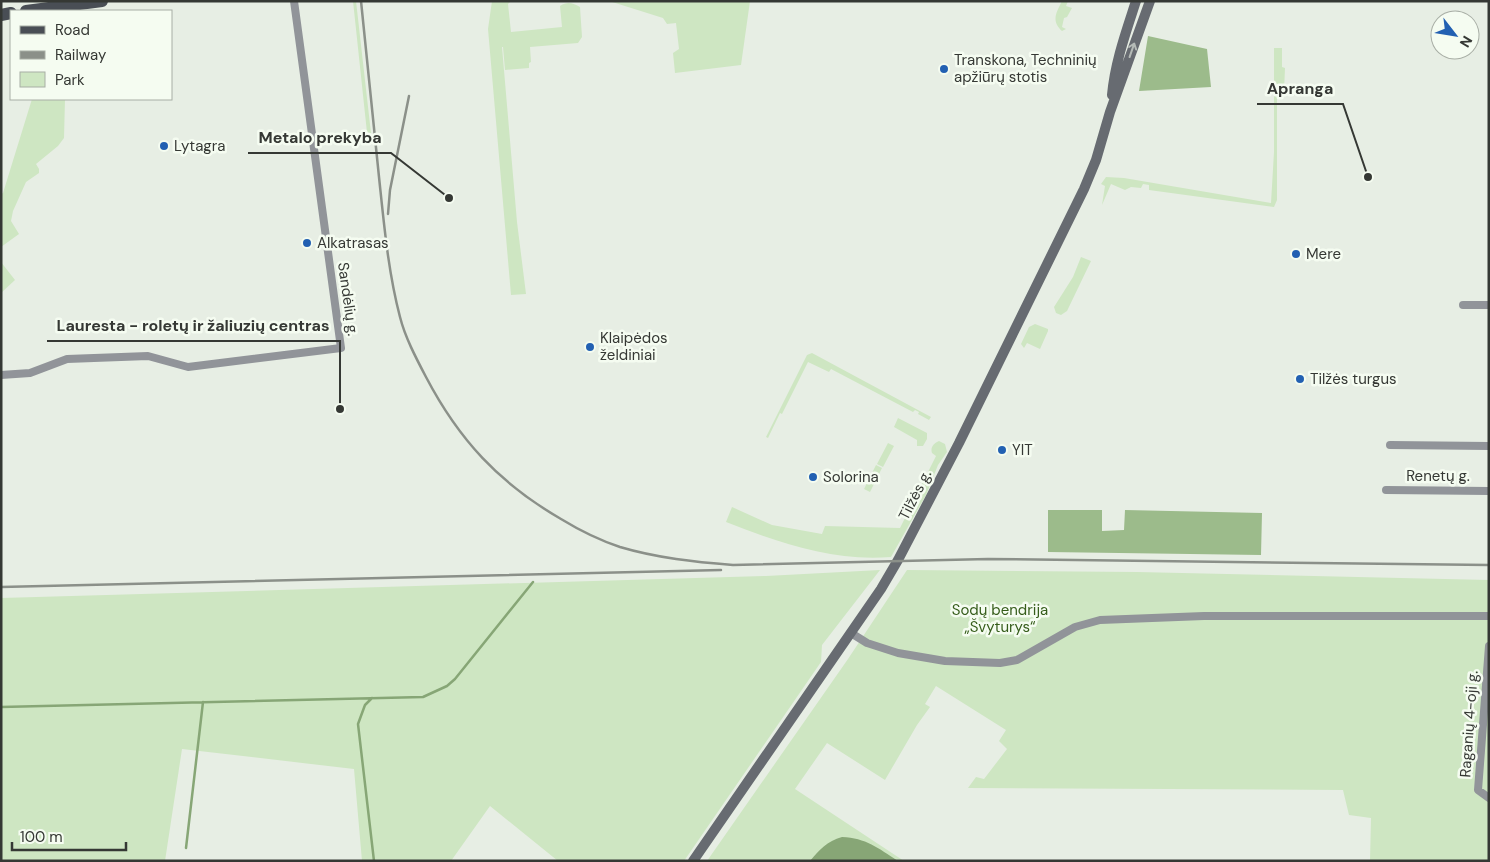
<svg xmlns="http://www.w3.org/2000/svg" width="1490" height="862" font-family="'DM Sans',sans-serif">
<style>
.green{fill:#cee6c2}
.forest{fill:#9cbb8b}
.water{fill:#87a676}
.lines{fill:none;stroke-linecap:round;stroke-linejoin:round}
.stream{stroke:#87a676;stroke-width:2.5}
.street{stroke:#919499;stroke-width:8}
.secondary{stroke:#676b71;stroke-width:10}
.primary{stroke:#494e55;stroke-width:12}
.rail{stroke:#8b9089;stroke-width:2.5}
.oneway{stroke:#b5bbb7}
.poi-dot{fill:#2260b2;stroke:#f5fcf1;stroke-width:2}
.labels{text-anchor:middle;stroke-width:5;stroke-linejoin:round;paint-order:stroke}
.poi-label{font-size:15px;fill:#353834;stroke:#f5fcf1;text-anchor:start}
.street-label{font-size:15px;fill:#353834;stroke:#f5fcf1}
.park-label{font-size:15px;fill:#365d1b;stroke:#f5fcf1}
.leader{fill:none;stroke:#353834;stroke-width:2}
.callout-dot{fill:#353834;stroke:#f5fcf1;stroke-width:2}
.callout-label{font-size:16px;text-anchor:middle;font-weight:bold;fill:#353834;stroke:#f5fcf1;stroke-width:5;stroke-linejoin:round;paint-order:stroke}
</style>
<rect width="100%" height="100%" fill="#e7eee4"/>
<path class="green" d="M353,1H356L372,142H368Z
M492,1H511L508,4L511,32L562,27L560,6C568,1 572,3 580,7L582,37L578,43L530,47L531,62L529,63V68L505,70L503,47H502L517,222L526,294L511,295L488,29Z
M609,1H750L741,65L675,73L673,53L679,49L676,23L667,24L663,18Z
M1062,1H1068L1066,6L1072,8L1067,17L1064,18L1062,27L1066,29L1062,31C1051,21 1056,13 1062,1Z
M1274,48H1282V67L1285,68L1284,92L1277,93V200L1274,207L1149,190V185L1143,184L1141,188L1131,187L1125,190L1111,184L1102,205L1105,186L1101,184L1106,177L1124,178L1271,203L1274,152Z
M32,99H65L64,138L58,146L36,164L39,169V173L26,182L13,211L11,221L19,234L1,247V194L3,193Z
M1081,257L1091,261L1067,311L1061,315L1056,313L1054,307L1073,277Z
M1,262L15,280L1,293Z
M1035,324L1048,329V331L1040,349L1027,343L1024,348L1021,344L1029,327Z
M812,353L931,417L929,420L918,414L919,412L915,410L913,412L831,369L829,372L808,362L782,414L780,413L768,438L766,437L807,355Z
M898,418L927,433V439L923,446H917V440L894,427Z
M939,441L945,444L947,452L938,465L926,495L891,557C834,562 779,543 726,522L732,507L772,525L822,534L825,526L900,528L936,456L932,453C930,447 934,443 939,441Z
M888,443L894,446L883,467L877,464Z
M876,465L882,468L870,492L864,489Z
M880,570L822,645L821,662L684,861H558L490,806L451,861H362L354,769L182,749L165,861H1V598L766,576Z
M907,570L1137,572L1489,580V861H1370L1371,818L1349,815L1343,790L968,788L976,777L984,779L1007,749L999,741L1006,730L936,686L925,704L930,707L917,725L885,780L827,743L795,789L904,861H707L848,659Z"/>
<path class="forest" d="M1148,36L1207,49L1211,87L1139,91Z
M1048,510H1102V531L1124,530L1125,510L1262,513L1261,555L1048,552Z"/>
<path class="water" d="M842,837C866,838 878,848 898,861H810C819,850 827,841 842,837Z"/>
<g class="lines">
<path class="stream" d="M372,698L365,705L358,724L374,861
M1,707L423,697L447,686L455,679L533,582
M186,848L203,702"/>
<path class="street" d="M1463,305H1489
M1,375L30,373L67,359L148,356L188,367L341,348L294,1
M1390,445L1489,446
M1386,490L1489,491
M851,633L867,643L898,653L945,661L1000,663L1017,660L1075,627L1100,620L1204,616H1489
M1489,646L1478,790L1489,798"/>
<path class="secondary" d="M1112,95C1115,62 1126,32 1136,1
M693,861L881,589L898,560L959,443L1084,189L1096,160L1110,112L1150,1"/>
<path class="primary" d="M26,11L102,1
M1,15L11,13"/>
<path class="rail" d="M361,1C367,60 373,118 379,177C384,224 388,271 400,317C405,337 416,358 426,377C459,440 499,483 561,519C579,530 599,540 620,547C657,558 695,562 733,565L988,559L1489,565
M388,214L390,190L409,96
M1,587L721,570"/>
</g>
<defs><path id="oneway-shaft" d="M-6 0H5M1.5-3L5.5 0L1.5 3" fill="none" stroke-width="1.6" stroke-linecap="round" stroke-linejoin="round" transform="scale(1.25)"/></defs>
<use class="oneway" href="#oneway-shaft" transform="translate(1132 50) rotate(-71)"/>
<g class="poi-dot">
<circle cx="944" cy="69" r="5"/>
<circle cx="164" cy="146" r="5"/>
<circle cx="307" cy="243" r="5"/>
<circle cx="1296" cy="254" r="5"/>
<circle cx="590" cy="347" r="5"/>
<circle cx="1300" cy="379" r="5"/>
<circle cx="1002" cy="450" r="5"/>
<circle cx="813" cy="477" r="5"/>
</g>
<g class="labels">
<g class="poi-label">
<text x="954" y="65">Transkona, Techninių<tspan x="954" dy="17">apžiūrų stotis</tspan></text>
<text x="174" y="151">Lytagra</text>
<text x="317" y="248">Alkatrasas</text>
<text x="1306" y="259">Mere</text>
<text x="600" y="343">Klaipėdos<tspan x="600" dy="17">želdiniai</tspan></text>
<text x="1310" y="384">Tilžės turgus</text>
<text x="1012" y="455">YIT</text>
<text x="823" y="482">Solorina</text>
</g>
<g class="street-label">
<text transform="translate(348 299) rotate(82)" y="5">Sandėlių g.</text>
<text x="1438" y="481">Renetų g.</text>
<text transform="translate(915 495) rotate(-63)" y="5">Tilžės g.</text>
<text transform="translate(1469 724) rotate(-86)" y="5">Raganių 4-oji g.</text>
</g>
<g class="park-label">
<text x="1000" y="615">Sodų bendrija<tspan x="1000" dy="17">„Švyturys“</tspan></text>
</g>
</g>
<path class="leader" d="M1368 177L1343 104H1257M449 198L391 153H248M340 409L340 341H47"/>
<g class="callout-dot">
<circle cx="1368" cy="177" r="5"/>
<circle cx="449" cy="198" r="5"/>
<circle cx="340" cy="409" r="5"/>
</g>
<g class="callout-label">
<text x="1300" y="94">Apranga</text>
<text x="320" y="143">Metalo prekyba</text>
<text x="193" y="331">Lauresta - roletų ir žaliuzių centras</text>
</g>
<rect width="1490" height="862" fill="none" stroke="#353834" stroke-width="5"/>
<rect x="10" y="10" width="162" height="90" fill="#f5fcf1" stroke="#a8aea5"/>
<rect x="20" y="26" width="25" height="8" fill="#494e55" stroke="#a8aea5"/>
<text x="55" y="35" font-size="15" fill="#353834">Road</text>
<rect x="20" y="51" width="25" height="8" fill="#8b9089" stroke="#a8aea5"/>
<text x="55" y="60" font-size="15" fill="#353834">Railway</text>
<rect x="20" y="72" width="25" height="15" fill="#cee6c2" stroke="#a8aea5"/>
<text x="55" y="85" font-size="15" fill="#353834">Park</text>
<g transform="translate(1455 35) rotate(121)"><circle r="24" fill="#f5fcf1" stroke="#a8aea5"/>
<path d="M0-4L9 19L0 12L-9 19Z" fill="#2260b2"/>
<text y="-8" font-size="14" font-weight="bold" text-anchor="middle" fill="#353834">N</text>
</g>
<path d="M12 842v8h114v-8" fill="none" stroke="#353834" stroke-width="2.5"/>
<text x="20" y="842" font-size="15" fill="#353834" stroke="#f5fcf1" stroke-width="4" paint-order="stroke">100 m</text>
</svg>
